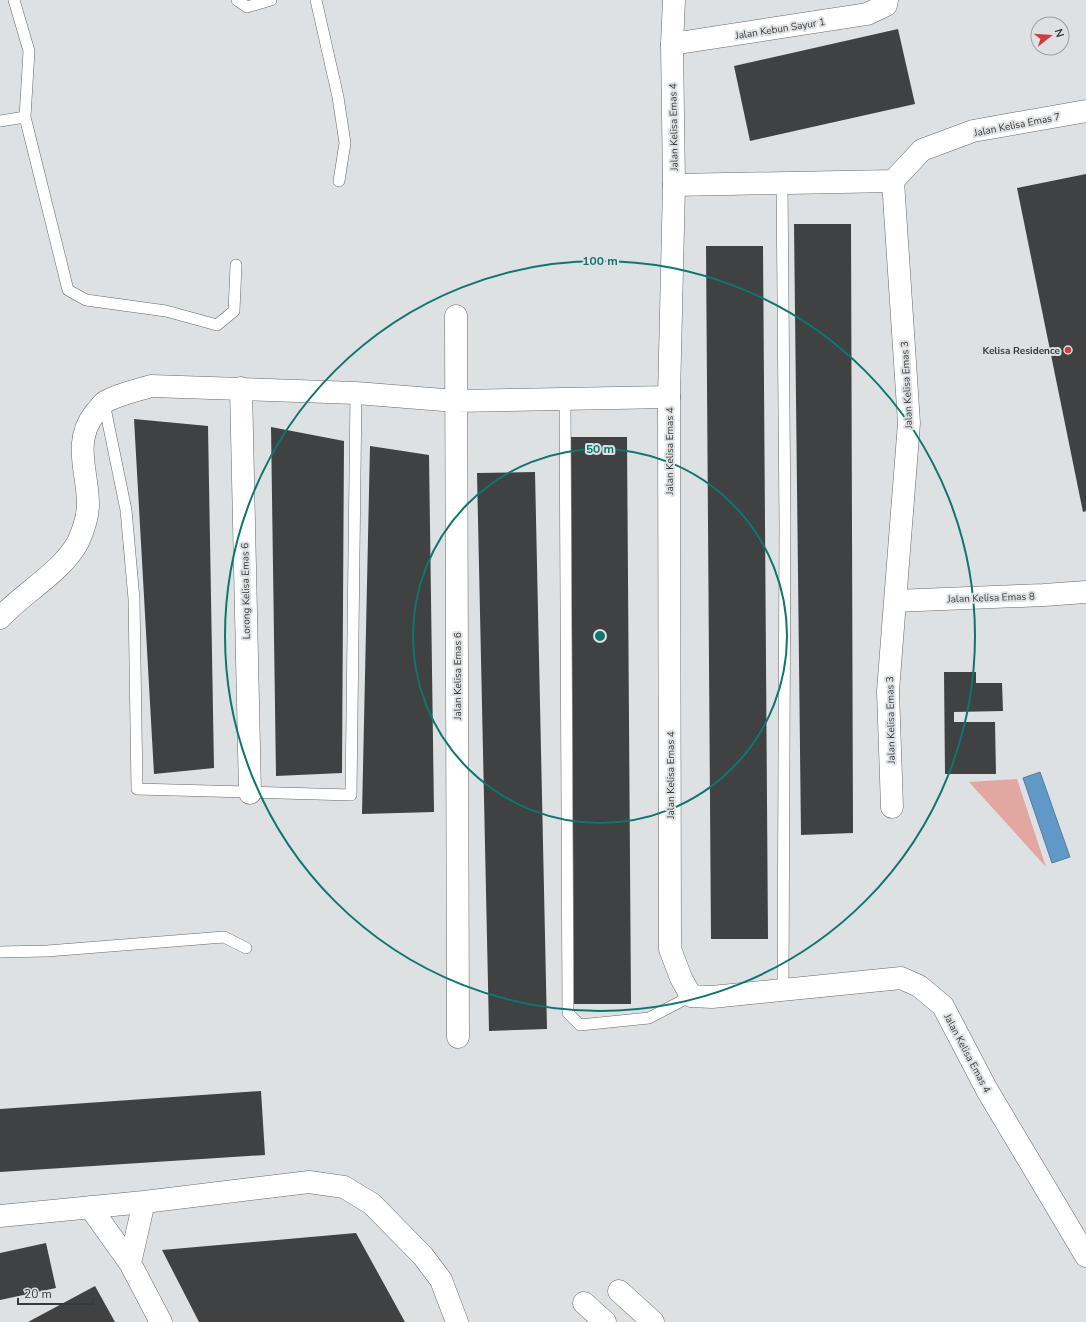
<svg xmlns="http://www.w3.org/2000/svg" width="1086" height="1322" font-family="'Nunito Sans',sans-serif">
<style>
.green{fill:#e1a7a0}
.water{fill:#6099c8;stroke:#547c9d}
.building{fill:#3f4143}
.lines{fill:none;stroke-linecap:round;stroke-linejoin:round}
.service-casing{stroke:#66686a;stroke-width:12}
.minor-casing{stroke:#66686a;stroke-width:23}
.tertiary-casing{stroke:#66686a;stroke-width:23}
.service{stroke:#fff;stroke-width:11}
.minor{stroke:#fff;stroke-width:22}
.tertiary{stroke:#fff;stroke-width:22}
.ring{fill:none;stroke:#0f766e;stroke-width:2}
.poi-dot{fill:#ce3f3c;stroke:#dee1e3;stroke-width:1.5}
.labels{text-anchor:middle;stroke-width:4;stroke-linejoin:round;paint-order:stroke}
.street-label{font-size:10px;fill:#38393a;stroke:#dee1e3}
.poi-label{font-size:10px;font-weight:bold;fill:#38393a;stroke:#dee1e3;text-anchor:end}
.centre{fill:#0f766e;stroke:#dee1e3;stroke-width:2}
.ring-label{font-size:12px;text-anchor:middle;font-weight:bold;fill:#0f766e;stroke:#dee1e3;stroke-width:4;stroke-linejoin:round;paint-order:stroke}
</style>
<rect width="100%" height="100%" fill="#dee1e3"/>
<path class="green" d="M1017,779L1046,867L969,782Z"/>
<path class="water" d="M1040,772L1070,857L1052,863L1023,778Z"/>
<path class="building" d="M898,29L915,104L750,141L734,66Z
M1086,174V511L1083,512L1017,188Z
M794,224H851L853,833L801,835Z
M706,246H763L768,939H711Z
M134,419L208,426L214,768L154,774Z
M271,427L344,441L342,773L276,776Z
M571,437H627L631,1004H574Z
M370,446L429,455L434,812L362,814Z
M535,472L547,1029L489,1031L477,473Z
M944,672H976V683H1002L1003,711L954,712V722H995L996,774H945Z
M261,1091L265,1155L0,1172V1109Z
M356,1233L405,1322H199L162,1250Z
M46,1243L56,1288L0,1300V1253Z
M95,1286L115,1322H28Z"/>
<g class="lines">
<g class="service-casing">
<path id="service" d="M14,0L29,51L25,117L68,290L86,300L166,311L217,325L234,311L236,265
M237,0L247,7L271,0
M316,0L338,97L345,143L339,181
M0,121L25,117
M782,183L785,523L783,990
M565,399L568,1013L580,1025L649,1018L691,996
M104,403L126,510L134,599L137,789L351,795L356,393
M0,952L47,951L224,937L246,948"/>
</g>
<g class="minor-casing">
<path id="minor" d="M672,44L867,14L886,5L887,0
M893,181L922,150L973,131L1086,111
M674,185L893,181
M456,316L458,1037
M241,388L250,793
M895,601L1044,595L1086,592
M0,618C23,593 63,571 78,542C83,531 88,516 88,504C88,472 72,442 95,413C98,410 101,405 105,402C119,394 135,391 151,386L356,393L456,401L669,397
M892,807L888,691L909,423L893,181
M90,1207L130,1263L144,1202
M0,1216L144,1202L309,1182L344,1187L372,1204L423,1256L441,1280L457,1322
M130,1263L161,1322
M619,1291L653,1322
M584,1303L605,1322"/>
</g>
<g class="tertiary-casing">
<path id="tertiary" d="M674,0L672,44L674,185L669,397L670,949L681,978L691,996L712,997L901,978L919,986L943,1006L987,1090L1086,1256"/>
</g>
<use href="#service" class="service"/>
<use href="#minor" class="minor"/>
<use href="#tertiary" class="tertiary"/>
</g>
<g class="ring">
<circle cx="600" cy="636" r="187"/>
<circle cx="600" cy="636" r="375"/>
</g>
<circle class="poi-dot" cx="1068" cy="350" r="4"/>
<g class="labels">
<g class="street-label">
<text transform="translate(780 28) rotate(-9)" y="4">Jalan Kebun Sayur 1</text>
<text transform="translate(1017 124) rotate(-11)" y="4">Jalan Kelisa Emas 7</text>
<text transform="translate(673 127) rotate(-91)" y="4">Jalan Kelisa Emas 4</text>
<text transform="translate(906 385) rotate(-93)" y="4">Jalan Kelisa Emas 3</text>
<text transform="translate(669 451) rotate(-90)" y="4">Jalan Kelisa Emas 4</text>
<text transform="translate(245 591) rotate(-91)" y="4">Lorong Kelisa Emas 6</text>
<text transform="translate(991 597) rotate(-2)" y="4">Jalan Kelisa Emas 8</text>
<text transform="translate(457 676) rotate(-90)" y="4">Jalan Kelisa Emas 6</text>
<text transform="translate(890 720) rotate(-91)" y="4">Jalan Kelisa Emas 3</text>
<text transform="translate(670 775) rotate(-90)" y="4">Jalan Kelisa Emas 4</text>
<text transform="translate(968 1053) rotate(62)" y="4">Jalan Kelisa Emas 4</text>
</g>
<g class="poi-label">
<text x="1060" y="354">Kelisa Residence</text>
</g>
</g>
<circle cx="600" cy="636" r="6" class="centre"/>
<g class="ring-label">
<text x="600" y="265">100 m</text>
<text x="600" y="453">50 m</text>
</g>
<g transform="translate(1050 36) rotate(73)"><circle r="19" fill="#dee1e3" stroke="#9c9e9f"/>
<path d="M0-3L7 15L0 10L-7 15Z" fill="#ce3f3c"/>
<text y="-6" font-size="11" font-weight="bold" text-anchor="middle" fill="#38393a">N</text>
</g>
<path d="M18 1298v6h75v-6" fill="none" stroke="#38393a" stroke-width="2"/>
<text x="24" y="1298" font-size="12" fill="#38393a" stroke="#dee1e3" stroke-width="3" paint-order="stroke">20 m</text>
</svg>
